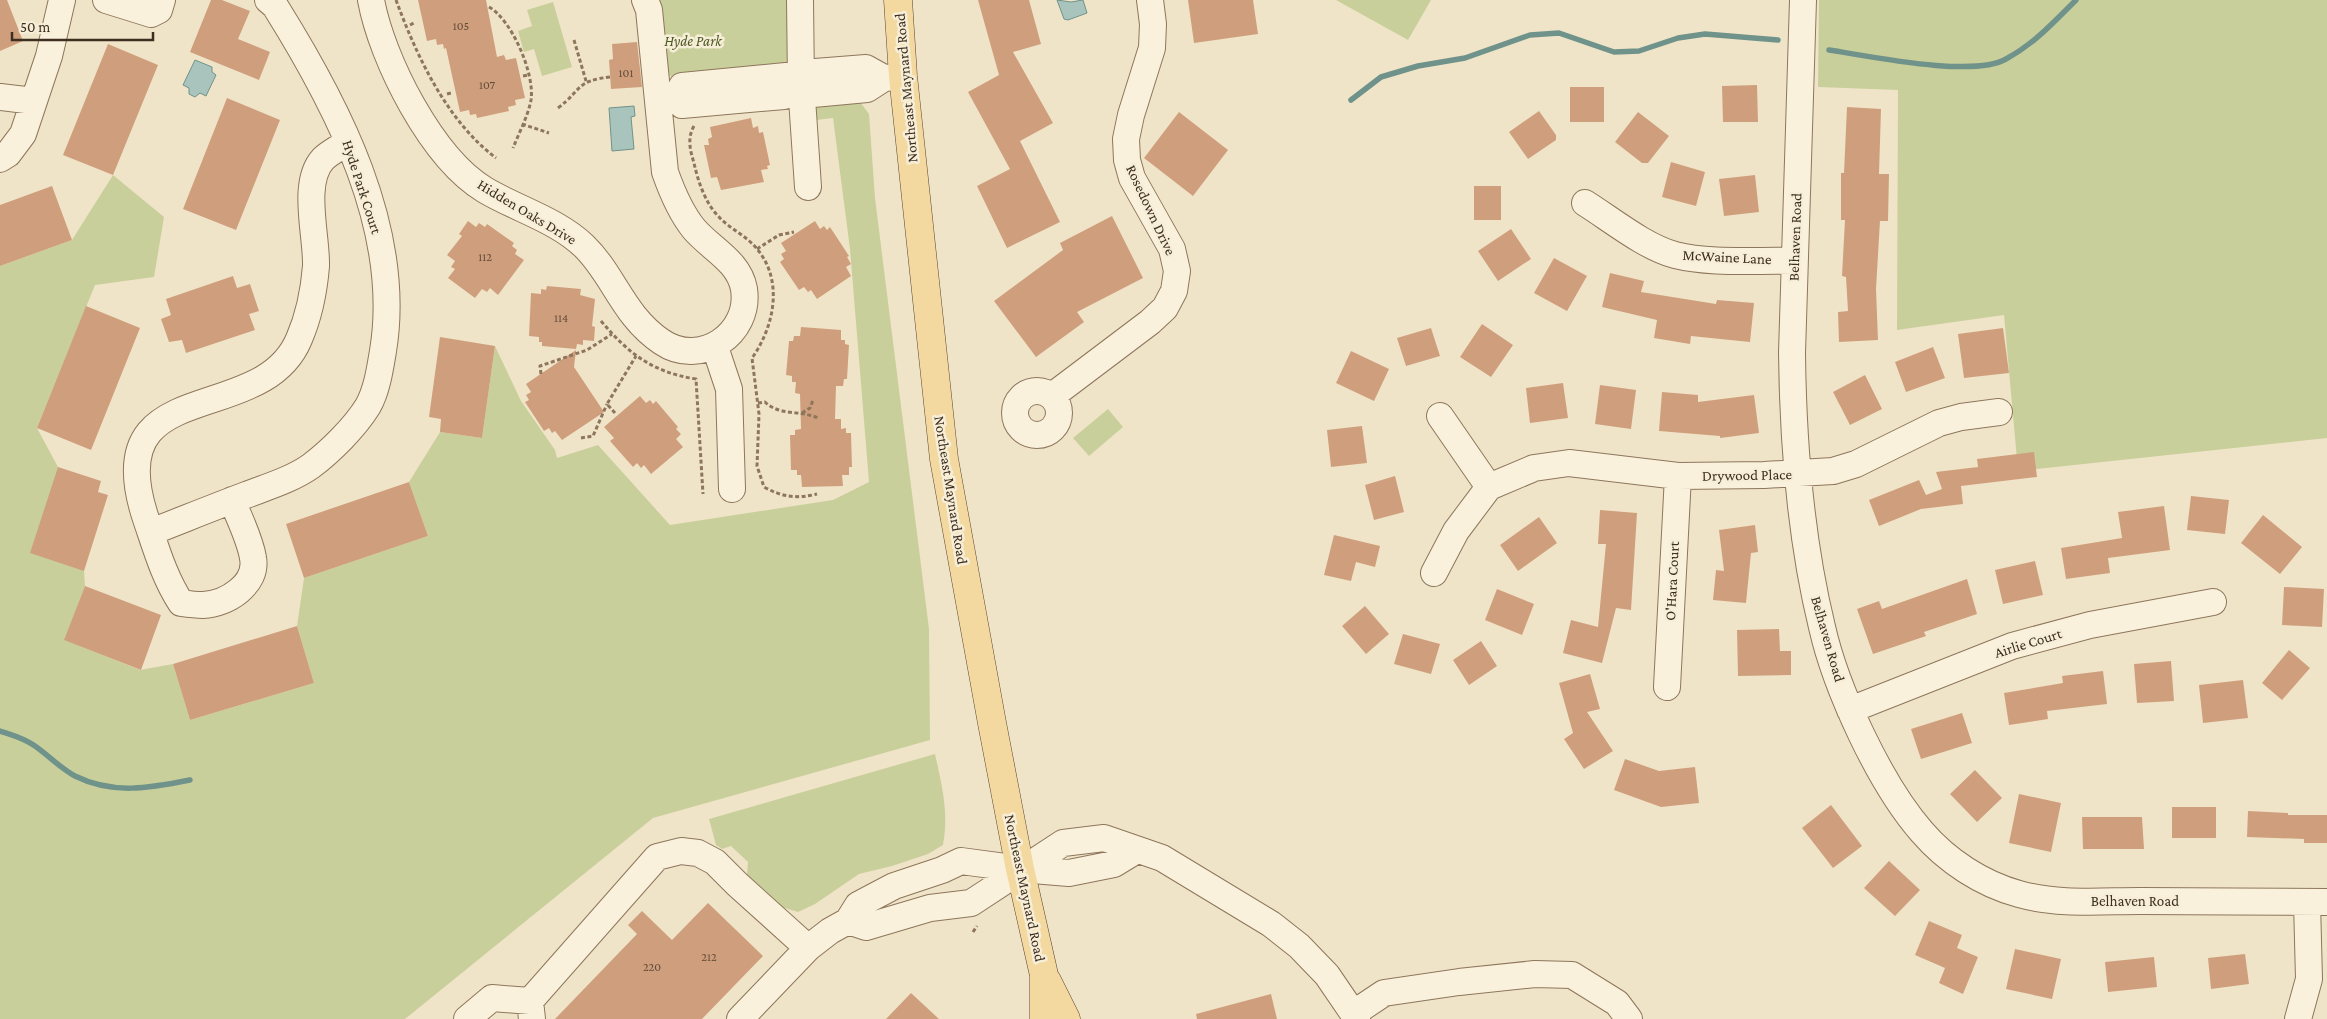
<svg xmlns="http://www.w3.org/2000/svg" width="2327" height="1019" font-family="'Crimson Pro',serif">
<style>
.green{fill:#c9cf9b}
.water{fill:#a9c4bc;stroke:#6f938a}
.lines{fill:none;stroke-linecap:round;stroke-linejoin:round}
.stream{stroke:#6f938a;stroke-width:5.5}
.building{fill:#cf9f7d}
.minor-casing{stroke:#8d765c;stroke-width:28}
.major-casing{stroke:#5b4430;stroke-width:29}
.path{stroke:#8d765c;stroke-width:3;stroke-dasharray:4 2.5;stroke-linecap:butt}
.minor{stroke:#faf1dc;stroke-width:26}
.major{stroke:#f3d9a0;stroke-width:28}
.labels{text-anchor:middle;stroke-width:5;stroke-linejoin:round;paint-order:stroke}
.number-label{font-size:12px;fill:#624a37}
.park-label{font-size:15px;font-style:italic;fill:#4d5a26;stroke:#f7eed8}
.street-label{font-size:15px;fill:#3d2e20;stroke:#f7eed8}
</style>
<rect width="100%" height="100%" fill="#f0e4c8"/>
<path class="green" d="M647,0H795L792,45L784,73L677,83L659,64Z
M1336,0H1431L1408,40Z
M1819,0H2327V438L2018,471L2004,315L1897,330L1898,90L1818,87Z
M553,2L572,67L542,76L534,49L524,52L518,31L532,26L527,10Z
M857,98L869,114L875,198L929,629L930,740L653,818L405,1019H0V266L72,240L113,175L164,217L154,277L95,285L37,428L58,467L84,571L85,586L65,640L140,670L173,664L190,720L314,683L297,626L304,578L428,536L409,482L440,432L482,438L495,346L521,401L555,450L557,458L598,445L670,525L833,500L869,482L850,249L833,118L816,120L814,103Z
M1108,409L1123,427L1089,456L1073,438Z
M935,754C942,786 949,812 943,845L928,854L892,866L859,874L815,904L798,912L778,906L747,875L748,862L731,846L722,849L716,845L709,819Z"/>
<path class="water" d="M1057,0L1071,2L1083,0L1087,13L1068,20L1064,19Z
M195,60L212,67V72L216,75L206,96L200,93L195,97L189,94V88L183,85Z
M634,106L635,116L631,117L634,149L612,151L609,108Z"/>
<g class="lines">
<path class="stream" d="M1829,50C1869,56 1973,78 2006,59C2034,44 2054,22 2076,0
M1351,100L1381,77L1418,66L1465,58L1530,35L1559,33L1614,52L1639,51L1678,38L1705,34L1778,40
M0,731C12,735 24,738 35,746C48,755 60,768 75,776C113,795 150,788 190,780"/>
</g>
<path class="building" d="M0,0H7L23,41L0,51Z
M211,0H222L250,11L238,39L270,52L259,80L190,52Z
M418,0H486L497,57L504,55L506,60L516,58L525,98L515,100L516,105L508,107L509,111L477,118L476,114L470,115L469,110L460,112L446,48L444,49L443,44L437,45L436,39L427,41Z
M978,0H1029L1041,44L1013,52L1053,123L1020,141L1060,222L1007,248L977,186L1010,169L968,92L999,75Z
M1188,0H1253L1258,34L1194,43Z
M637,42L642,87L611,89L609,60L613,59L612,44Z
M108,44L158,65L113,175L63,155Z
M1757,85L1758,122H1723L1722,86Z
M1570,87H1604V122H1570Z
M227,98L280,120L236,230L183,209Z
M1847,107L1881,109L1879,174H1889L1888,221H1880L1876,289L1878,340L1839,342L1838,312L1848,311L1846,277L1842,276L1845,220H1841V173H1844Z
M1539,111L1556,135V140L1528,159L1509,132Z
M1179,112L1228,150L1193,196L1144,158Z
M1638,112L1669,136L1648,163H1642L1615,142Z
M751,118L753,128L758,126L759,133L763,132L770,165L767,166L768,169L761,170L764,182L721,190L717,177L711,178L704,145H709L708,139L712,137L710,127Z
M1671,162L1705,172L1696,206L1662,197Z
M1755,175L1759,212L1724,216L1719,179Z
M52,186L72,240L0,266V205Z
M1474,186H1501V220H1474Z
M1112,216L1143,278L1077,312L1084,322L1036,357L994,301L1063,250L1060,243Z
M468,221L476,227L479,223L485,227L487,224L514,243L512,246L517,250L515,254L524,260L498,295L490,288L487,292L482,289L475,298L448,278L455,269L451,267L455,261L447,255L462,236L459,234Z
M815,221L820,229L824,226L827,230L830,227L849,256L847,257L851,264L846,267L851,276L817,299L811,290L808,292L804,287L799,290L780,262L784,259L781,254L786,251L781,243Z
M1511,229L1531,259L1498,281L1478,251Z
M1554,258L1587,276L1567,311L1534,293Z
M1610,273L1644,281L1641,292L1716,304L1717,300L1754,303L1750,342L1691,336L1690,344L1654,338L1657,320L1602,307Z
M233,276L237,288L250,284L259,311L249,314L255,330L186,353L182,340L169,342L161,319L171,315L166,299Z
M547,286L581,289L580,295L595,299L592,326L595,327L594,341L583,340V345L577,344L576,349L542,346V342H539V337L529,336L531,293L541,294V289L546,290Z
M86,306L140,328L91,450L37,428Z
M1482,324L1513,345L1491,377L1460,357Z
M801,327L841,330V340H845V344L849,345L847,379H844L843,386H836L835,419H841V429L846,428V433H851L852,467H849V475H842L843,486L802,487L801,475H797V470H791L790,435H795V430L801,429L800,394L795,393L796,382H792V376L786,375L789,341H793L794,336H800Z
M1431,328L1440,356L1406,366L1397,338Z
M2003,328L2009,373L1964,378L1958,334Z
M440,337L495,346L482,438L440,432L441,419L429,417Z
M1933,347L1945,378L1906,392L1895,362Z
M576,350L574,367L604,412L562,440L555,431L552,433L549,428L544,431L525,402L529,400L526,395L531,392L526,384Z
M1351,351L1389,369L1374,401L1336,383Z
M1865,375L1882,409L1850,425L1833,392Z
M1563,383L1568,418L1530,423L1526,388Z
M1600,385L1636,390L1631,429L1595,424Z
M1662,392L1698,395V402L1754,395L1759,433L1720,438V436L1659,431Z
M640,396L646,403L650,400L653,404L656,401L678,427L676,429L681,434L676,439L683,447L651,474L644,465L641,468L637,463L633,467L610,441L614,438L604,427Z
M1362,426L1367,463L1331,467L1327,430Z
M2034,452L2037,477L1961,486L1963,504L1921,509L1879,526L1869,500L1919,480L1926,495L1942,489L1936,472L1978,467L1977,459Z
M58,467L101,481L98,492L108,495L84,571L30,553Z
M1395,476L1404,512L1374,520L1365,485Z
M409,482L428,536L304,578L286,524Z
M2191,496L2229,500L2225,534L2187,530Z
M2164,506L2170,550L2108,558L2110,573L2066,579L2061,548L2122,538L2118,512Z
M1600,510L1637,513L1631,610L1616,608L1602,663L1563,653L1571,620L1598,627L1606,544H1598Z
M2263,515L2302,547L2280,574L2241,543Z
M1539,517L1557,543L1518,571L1500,545Z
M1755,525L1758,552L1751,553L1746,603L1713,600L1716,570L1724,571L1719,530Z
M1334,535L1380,546L1375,567L1356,562L1351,581L1324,575Z
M2035,561L2043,595L2003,604L1995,570Z
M1967,579L1977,614L1924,632L1926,636L1873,654L1857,609L1879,601L1882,609Z
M85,586L161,615L141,670L64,640Z
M2284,587L2324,589L2322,627L2282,625Z
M1497,589L1534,604L1522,635L1485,620Z
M1365,606L1389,634L1366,654L1342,626Z
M297,626L314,683L190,720L173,664Z
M1779,629L1780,651H1791V675L1738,676L1737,630Z
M1403,634L1440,644L1431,674L1394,664Z
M1481,641L1497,666L1469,685L1453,660Z
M2289,650L2310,668L2282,700L2262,683Z
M2171,661L2174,701L2137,703L2134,664Z
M2103,671L2107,704L2047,711L2048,719L2009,725L2004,693L2063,683L2062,676Z
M1590,674L1600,709L1587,712L1613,751L1584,769L1564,739L1573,733L1559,683Z
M2243,680L2248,718L2203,723L2199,685Z
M1962,713L1972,743L1921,759L1911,729Z
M1625,759L1659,771L1695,767L1699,803L1661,807L1614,790Z
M1975,770L2002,798L1977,822L1950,794Z
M2019,794L2061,803L2051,852L2009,843Z
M1831,805L1862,846L1833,868L1802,828Z
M2172,807H2216V838H2172Z
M2248,811L2288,813V815H2327V843H2304V839L2247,837Z
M2082,817H2142L2144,849H2083Z
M1889,861L1920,890L1895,916L1864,888Z
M708,903L763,956L702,1019H555L637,934L628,925L642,911L672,940Z
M1929,921L1962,935L1957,948L1978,957L1963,994L1939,983L1945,968L1915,955Z
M2015,949L2061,959L2052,999L2006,989Z
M2245,954L2249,984L2211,989L2208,958Z
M2154,957L2157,987L2108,992L2105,962Z
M911,993L939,1019H886Z
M1271,994L1277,1019H1197L1196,1014Z"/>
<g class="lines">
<g class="minor-casing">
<path id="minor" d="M106,0L151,14L159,10L162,0
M371,0C382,60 432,158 485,190C517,209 557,220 584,246C614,275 623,316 662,342C700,368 751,334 744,289C739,261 711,249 694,229C681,213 672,192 665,172L649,10L645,0
M800,0L801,84L808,187
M1803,0L1792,353C1793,442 1801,541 1822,627C1836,689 1880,784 1922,832C1947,861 1982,884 2019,894C2057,905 2101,901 2140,901C2202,901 2265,902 2327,902
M807,84L813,94L867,89L884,78L897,77
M0,97L34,101
M676,97L682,86L786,76L795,85
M659,99L676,97L682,105L784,96L795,85L807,84L815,72L866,68L884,78
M0,159L8,154L23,134L49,56L62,0
M1585,203C1612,220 1645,247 1675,255C1710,264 1756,260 1793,261
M715,347L729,389L732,489
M1015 413a22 22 0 1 1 44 0a22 22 0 1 1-44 0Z
M1052,396L1150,322L1165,308L1174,291L1177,271L1172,249L1132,178L1127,160L1126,139L1131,115L1152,48L1153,24L1150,0
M1440,416L1489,487
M232,500C239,518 250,539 253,558C258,584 227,604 203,605C196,605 188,604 181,603C164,577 156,548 146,519C96,370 261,430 299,339C309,316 314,291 316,266C317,236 301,183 323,159C330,152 341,147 348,142
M151,532C182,520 214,507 246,495C267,487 293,479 311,466C331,451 355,427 368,406C377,390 380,369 383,351C403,230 337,105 275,6L268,0
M1434,573L1456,531L1489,487L1534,468L1569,463L1678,476L1764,475L1833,471L1856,464L1939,423L1961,417L1999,412
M1667,687L1678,476
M1850,710L2012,646L2090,625L2213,602
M848,921L866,927L930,908L971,903L1063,843L1104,838L1162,858L1271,924L1299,946L1327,975L1357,1019
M1354,1013L1384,993L1459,982L1535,974L1572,975L1617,1003L1629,1019
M467,1019L492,998L530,1001
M532,1019L530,1001L657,857L681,851L698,853L715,862L737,884L808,948
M740,1019L808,948L830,931L848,921L858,905L894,886L942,870L961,861L1020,869L1069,873L1114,864L1137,850
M2298,1019L2309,979L2307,902"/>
</g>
<g class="major-casing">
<path id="major" d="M898,0L903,76L944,459L992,723L1020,869L1044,975V1019
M1047,981L1066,1019"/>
</g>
<path class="path" d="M396,0C417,57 447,121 496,158
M489,7C512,20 535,74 531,100C528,116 519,133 513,148
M410,25L414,23
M574,40L586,81
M523,76L529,75
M447,94L451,93
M558,108C583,89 575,81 610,77
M522,124L549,133
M694,126C687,138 690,150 694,163C698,181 705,203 719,217C730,229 747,236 757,249C784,281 774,327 752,358L759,414L757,466L764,487C782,497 797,499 817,494
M757,249L779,235L794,232
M601,321C629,354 652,372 696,379L703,494
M541,374L540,366L587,350L612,334
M758,403L765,402C779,416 801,410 818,418
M615,413L607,404L636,356
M802,413L810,408L813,400
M581,438L593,436L607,404
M973,932L977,926"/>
<use href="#minor" class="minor"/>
<use href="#major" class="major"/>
</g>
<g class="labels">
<g class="number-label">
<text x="461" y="30">105</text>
<text x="626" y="77">101</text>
<text x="487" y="89">107</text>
<text x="485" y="261">112</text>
<text x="561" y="322">114</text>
<text x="709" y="961">212</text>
<text x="652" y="971">220</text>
</g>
<g class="park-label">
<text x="693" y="46">Hyde Park</text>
</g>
<g class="street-label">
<text transform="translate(906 88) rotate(-95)" y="5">Northeast Maynard Road</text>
<text transform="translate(362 187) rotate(72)" y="5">Hyde Park Court</text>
<text transform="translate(1151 210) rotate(65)" y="5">Rosedown Drive</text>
<text transform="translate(527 212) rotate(31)" y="5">Hidden Oaks Drive</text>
<text transform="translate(1795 237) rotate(-88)" y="5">Belhaven Road</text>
<text transform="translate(1727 257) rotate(3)" y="5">McWaine Lane</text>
<text transform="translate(1747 475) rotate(-1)" y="5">Drywood Place</text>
<text transform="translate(951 490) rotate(81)" y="5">Northeast Maynard Road</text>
<text transform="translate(1672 581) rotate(-87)" y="5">O'Hara Court</text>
<text transform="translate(1828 639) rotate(74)" y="5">Belhaven Road</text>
<text transform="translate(2028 643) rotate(-17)" y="5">Airlie Court</text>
<text transform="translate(1025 888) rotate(78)" y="5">Northeast Maynard Road</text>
<text x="2135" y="906">Belhaven Road</text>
</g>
</g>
<path d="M12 32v8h141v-8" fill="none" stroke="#3d2e20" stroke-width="2.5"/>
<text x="20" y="32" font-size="15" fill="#3d2e20" stroke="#f7eed8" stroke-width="4" paint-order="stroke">50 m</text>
</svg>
